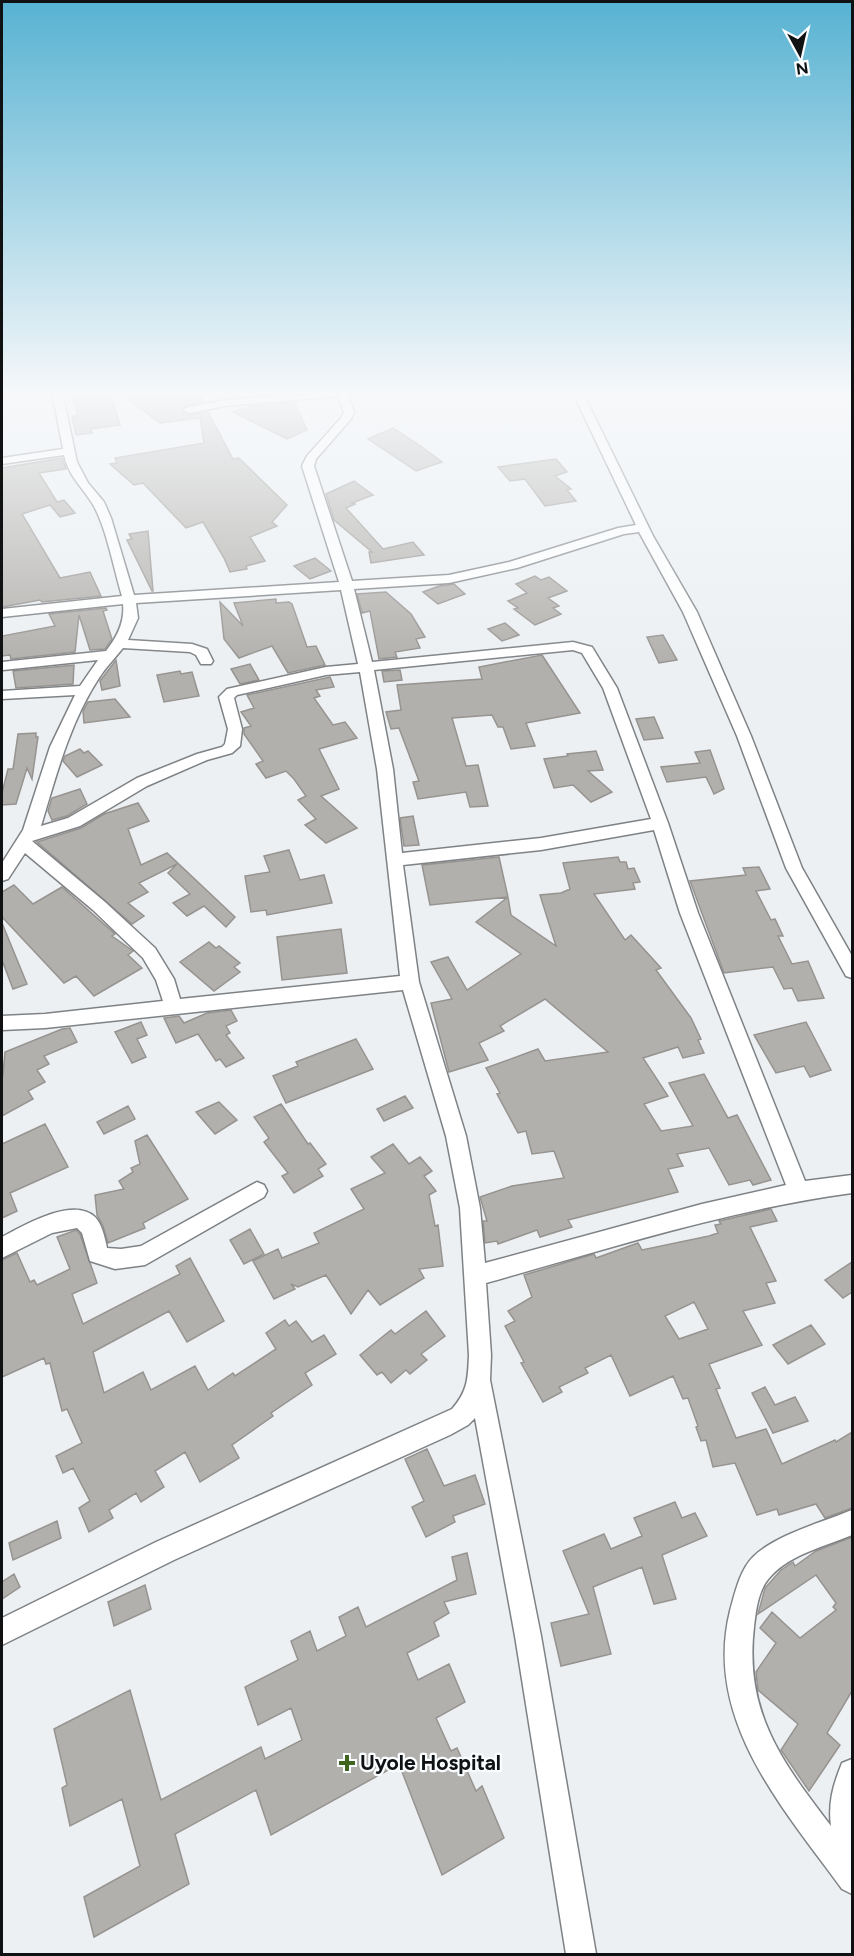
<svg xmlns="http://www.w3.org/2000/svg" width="854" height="1956" font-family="Figtree,sans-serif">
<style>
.building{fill:#b2b0ac;stroke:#969390;stroke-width:1.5;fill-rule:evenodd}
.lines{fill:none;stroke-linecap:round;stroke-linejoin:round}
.street-casing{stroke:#7f8285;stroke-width:3}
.street{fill:#fff;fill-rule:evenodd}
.poi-dot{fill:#3e641e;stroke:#fafdff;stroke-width:2}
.labels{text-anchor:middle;stroke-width:4.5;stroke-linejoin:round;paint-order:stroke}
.near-poi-label{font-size:21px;font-weight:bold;fill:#0f1112;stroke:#fafdff;text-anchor:start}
</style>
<rect width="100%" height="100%" fill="#ecf0f3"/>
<path class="building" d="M71,391H110L120,425L91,429L92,433L76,435L72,416H77V411Z
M118,391H197L203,402L185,406L183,412L189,415L208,412L233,459L239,458L287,505L272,522L277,526L250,537L265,561L246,566L247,569L230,572L224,558L203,522L186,528L143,483L134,485L110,464L117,463L115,458L204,443L200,418L160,423Z
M294,402L307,430L287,439L233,412L253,406Z
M393,428L422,447L442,462L416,471L368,439Z
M62,458L66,469L39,473L57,502L64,500L75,513L60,517L50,505L22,514L60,578L90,572L101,596L42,602L40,600L2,607V468Z
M556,459L567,472L555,476L571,489L567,490L576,501L545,506L525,479L510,481L498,467Z
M354,481L373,495L352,503L355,504L346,508L383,549L413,542L424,555L371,563L369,552H372L334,520L326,494Z
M148,531L153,591H152L127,540L132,539L129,534Z
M315,558L331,571L310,579L294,566Z
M535,576L541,580L549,577L567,591L548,598L559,606L553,608L561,614L535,625L514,609L518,608L508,601L527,593L516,584Z
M454,584L465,594L438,604L423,592L439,586Z
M386,592L411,614L425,637L416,639L420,648L395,652L397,657L379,659L370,611L362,613L357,594Z
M276,599V603L289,602L292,604L307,647L316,646L325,665L288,673L272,646L239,658L224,639L220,602L243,626L234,603Z
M106,608L107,610L103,611L112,639L105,649L90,650L79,615L75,652L11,659L10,655L2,656V636L55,626L49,614Z
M505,623L519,635L502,641L488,629Z
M663,635L677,660L659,663L647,637Z
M542,655L580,713L526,723L535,746L511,749L503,727H498L492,715L452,718L466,766L478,765L488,806L470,807L466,792L418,799L413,782L419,781L399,728L391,729L386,712L401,710L397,685L482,679L479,667Z
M116,660L120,686L102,690L100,681Z
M250,664L259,680L240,684L231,669Z
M74,665L73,684L16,688L13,671Z
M400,670L402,680L384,682L382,671Z
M180,671L181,674L192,672L199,696L164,702L157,675Z
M330,677L334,687L316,690L320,696L314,698L333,725L345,722L357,738L319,749L339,789L321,796L357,828L326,843L305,825L316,819L298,800L306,796L294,779L286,771L266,778L256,764L263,761L244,734V728L251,726L241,712L254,708L247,695Z
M115,699L130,717L84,723L83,711L88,702Z
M654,717L663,738L644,740L636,719Z
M36,733V737H38L32,779L27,768L16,804L2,805V793L8,769H13L18,734Z
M80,749L84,753L88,751L102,765L77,777L63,761L65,756Z
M710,750L724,789L714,794L706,777L667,782L661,767L700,763L695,752Z
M596,751L603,770L588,771L612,792L591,802L573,785L554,788L544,759L568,756L567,754Z
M80,789L87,804L67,816L52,820L48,811L52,798Z
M138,803L149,821L128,829L141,865L167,853L235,917L226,927L204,906L187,916L173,903L190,894L168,873L177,864L139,883L148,892L128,903L144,916L132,924L37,842L81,828L104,814Z
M413,816L419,845L404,846L400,818Z
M289,850L300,880L324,875L332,903L267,915L266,910L251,912L245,876L270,872L264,856Z
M499,857L508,897L430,905L422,865Z
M618,857L620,862H626L628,869L634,868L640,882L633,883L635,889L594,894L625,940L631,935L661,968L656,970L691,1018L701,1039L698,1040L704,1053L683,1058L678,1047L643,1058L668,1096L644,1104L661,1131L693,1126L669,1083L704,1074L728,1118L737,1115L771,1180L753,1185L750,1180L729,1185L709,1148L677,1154L683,1166L668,1169L678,1192L568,1220L572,1227L540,1237L537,1230L498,1244L497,1241L485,1243L483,1221H487L480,1197L512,1186L564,1178L554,1151L532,1154L526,1131L518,1133L497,1094L500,1093L486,1068L538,1049L545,1061L608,1052L545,999L500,1026L504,1031L479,1043L488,1060L449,1072L431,1003L452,999L431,962L448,957L467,990L521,954L476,922L508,897L511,915L556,946L540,895L561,893L570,889L563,863Z
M759,867L770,889L756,891L771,920L775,919L783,936H778L792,964L808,961L824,998L798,1001L792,988L784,989L773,967L724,973L690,881L746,875L743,868Z
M14,885L33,904L62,887L115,934L112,936L133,951L128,955L142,968L94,996L76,976L64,983L2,917V892Z
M2,923L27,984L13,989L2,960Z
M341,929L347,973L282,980L277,937Z
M209,942L216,948L219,946L240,963L234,967L240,972L214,991L180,962Z
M231,1010L237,1021L226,1026L230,1033L226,1035L244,1058L226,1067L220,1059L216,1061L198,1034L176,1043L164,1018L179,1016L184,1023L207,1013Z
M141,1022L147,1035L137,1039L146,1057L132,1063L115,1032Z
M806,1022L831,1070L810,1077L804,1066L776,1073L754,1035Z
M70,1028L77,1042L44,1056L49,1064L37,1070L45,1082L28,1091L33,1099L2,1116V1072L3,1074L5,1052L62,1029Z
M356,1039L373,1069L286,1103L273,1076L298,1066L296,1062Z
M405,1096L413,1108L384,1121L377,1109Z
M219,1102L237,1120L215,1134L196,1112Z
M281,1104L308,1144L310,1143L326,1164L318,1169L323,1176L294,1193L282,1176L288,1173L264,1142L269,1138L254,1117Z
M128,1106L135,1119L104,1134L97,1122Z
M45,1124L68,1167L10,1193L17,1211L2,1218V1144Z
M147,1135L188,1199L143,1223L145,1228L108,1243L103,1226L97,1215L95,1195L124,1189L119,1181L133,1172L131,1168L140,1164L135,1141Z
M393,1144L409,1164L420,1157L432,1171L424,1176L436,1191L429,1195L435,1226L438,1225L443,1266L419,1269L424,1278L380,1305L368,1290L351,1314L326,1275L298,1287L291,1284L295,1289L274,1299L253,1261L278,1249L282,1258L319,1243L314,1233L364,1209L351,1189L385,1173L371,1157Z
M771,1209L777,1221L750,1227L776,1281L766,1283L775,1303L743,1311L762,1345L709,1364L720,1388L716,1389L736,1438L766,1429L782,1464L835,1440L836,1442L852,1432V1508L825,1518L816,1504L779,1515L777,1509L757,1515L735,1463L713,1467L706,1440L701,1441L696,1427L698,1426L688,1398L683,1399L673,1376L630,1396L611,1355L585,1368L588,1373L559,1387L562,1392L543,1402L521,1363L524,1362L505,1326L515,1321L508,1311L532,1297L524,1275L594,1254L596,1258L638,1243L642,1250L709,1236L718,1233L715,1225L721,1224L719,1221ZM694,1302L708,1329L679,1339L665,1316Z
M250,1229L264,1254L244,1264L230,1240Z
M76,1230L80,1234L97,1283L72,1294L83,1324L180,1274L176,1266L190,1258L224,1321L187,1342L169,1311L93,1352L104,1393L143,1372L151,1390L195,1366L208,1390L233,1373L235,1376L276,1349L266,1333L285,1320L289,1326L296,1321L312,1342L324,1335L336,1354L305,1373L312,1385L271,1413L273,1416L232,1445L239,1458L200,1482L185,1452L155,1471L164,1487L141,1502L136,1493L109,1510L113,1518L89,1532L79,1508L90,1501L73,1468L63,1473L56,1456L82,1443L67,1409L62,1411L50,1363L46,1364L44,1358L2,1377V1260L17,1253L30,1282L34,1280L37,1285L70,1269L57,1237Z
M852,1262V1292L843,1298L825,1280Z
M426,1311L445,1336L421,1354L427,1360L410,1374L406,1370L391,1383L382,1372L377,1375L360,1355L391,1330L395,1334Z
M811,1325L825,1344L788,1364L773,1345Z
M765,1387L775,1405L795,1397L808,1421L773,1433L752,1393Z
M427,1449L444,1486L475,1475L485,1504L453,1516L455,1522L426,1537L412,1507L424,1501L405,1459Z
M675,1502L682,1518L695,1513L707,1536L662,1555L676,1599L654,1604L642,1567L593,1587L611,1654L561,1666L551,1623L589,1614L563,1551L604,1534L611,1549L642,1536L634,1518Z
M57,1521L61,1538L13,1560L9,1543Z
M852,1537V1691L827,1733L840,1745L809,1791L781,1750L798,1724L758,1690L756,1672L776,1643L760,1628L772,1612L800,1638L836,1610L833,1607L836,1603L816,1575L758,1614L765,1588L781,1570L793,1562L795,1566L816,1551Z
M467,1553L476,1594L444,1602L449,1613L434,1622L439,1636L407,1653L418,1680L449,1664L465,1702L436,1718L451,1751L457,1748L476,1791L482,1786L504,1838L442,1875L399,1764L271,1835L256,1790L175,1834L189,1884L94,1937L84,1897L140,1866L122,1799L70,1826L62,1788L67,1785L54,1729L130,1690L161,1800L261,1747L265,1759L302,1740L291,1708L258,1725L245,1687L298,1660L291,1641L310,1631L317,1651L346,1636L339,1617L358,1607L366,1627L457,1580L452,1557Z
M14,1574L20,1587L2,1599V1582Z
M145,1585L151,1609L114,1626L108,1602Z"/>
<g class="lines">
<g class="street-casing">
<path id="street" d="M52,391H62L77,462L88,483L104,502L111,518L134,595L339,582L302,466L307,456L341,418L344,412L338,396L225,406L189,413L184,410L185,408L225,400L347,391L354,412L351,419L316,459L314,466L352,581L449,575L509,562L618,528L636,525L572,391H582L653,536L697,612L751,736L802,868L852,956V978L846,976L786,868L737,736L683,612L639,532L624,534L517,568L449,583L354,589L372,662L573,642L592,647L617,688L668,823L698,913L805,1181L852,1175V1193C727,1210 607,1249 486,1283L491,1355L490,1380L541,1636L596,1954H566L515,1636L475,1418L468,1425L450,1435L174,1560L2,1645V1618L156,1542L452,1409C468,1391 468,1378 469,1355L460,1208L446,1136L403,990L45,1028L2,1030V1016L45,1014L163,1001L156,980L143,958L93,910L25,853L8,879L2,881V863L23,830L50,747L75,695L2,699V691L80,686L98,660L3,670L2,662L106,651C117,637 125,622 123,604L2,617V609L122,596C114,570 106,525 92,503C82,487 68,475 64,455L2,464V458L63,449ZM341,590L358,664L326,667L227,689L219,697L228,729L225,744L222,747L197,754L137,778L68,818L41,826C56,776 70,722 99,678C106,667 115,658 123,648L190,652L196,655L201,664H211L213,661L207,649L192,644L128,640L138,618L136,603ZM573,650L582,653L603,688L651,819L541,838L402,853L393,769L374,670ZM360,672L377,769L400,976L180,999L174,979L155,948L105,902L32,841L80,826L147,786L207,760L232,753L240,746L242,729L234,698L237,695L326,675ZM654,830L680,913L786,1185L702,1204L485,1263L480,1208L466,1136L419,982L403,865L541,850Z
M257,1182L264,1185L267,1191L264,1197L145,1265L115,1269L90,1261L82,1233L77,1228L52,1233L2,1258V1237C23,1226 73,1196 95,1217C102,1224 105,1238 107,1248L121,1249L141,1246Z
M852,1510V1535C826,1546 791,1554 771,1576C758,1589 756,1610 754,1627C744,1712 782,1762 831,1826C828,1803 833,1785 842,1763L852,1759V1894L842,1889C783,1808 703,1719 730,1611C735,1593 740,1570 753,1557C775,1535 823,1522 852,1510Z"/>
</g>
<use href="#street" class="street"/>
</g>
<linearGradient id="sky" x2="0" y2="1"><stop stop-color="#57b2d2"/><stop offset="0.59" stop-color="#f6f8fa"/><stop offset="1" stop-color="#f6f8fa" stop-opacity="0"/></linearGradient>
<rect width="854" height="665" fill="url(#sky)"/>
<path class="poi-dot" d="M344 1754h6v6h6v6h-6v6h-6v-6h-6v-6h6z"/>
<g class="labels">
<g class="near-poi-label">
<text x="360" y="1770">Uyole Hospital</text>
</g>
</g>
<rect width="854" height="1956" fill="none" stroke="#0f1112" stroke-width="6"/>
<g transform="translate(800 54) rotate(172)" stroke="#fafdff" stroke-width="4.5" paint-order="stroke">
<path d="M0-4.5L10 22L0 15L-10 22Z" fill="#0f1112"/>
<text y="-9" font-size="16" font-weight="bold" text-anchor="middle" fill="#0f1112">N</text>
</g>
</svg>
